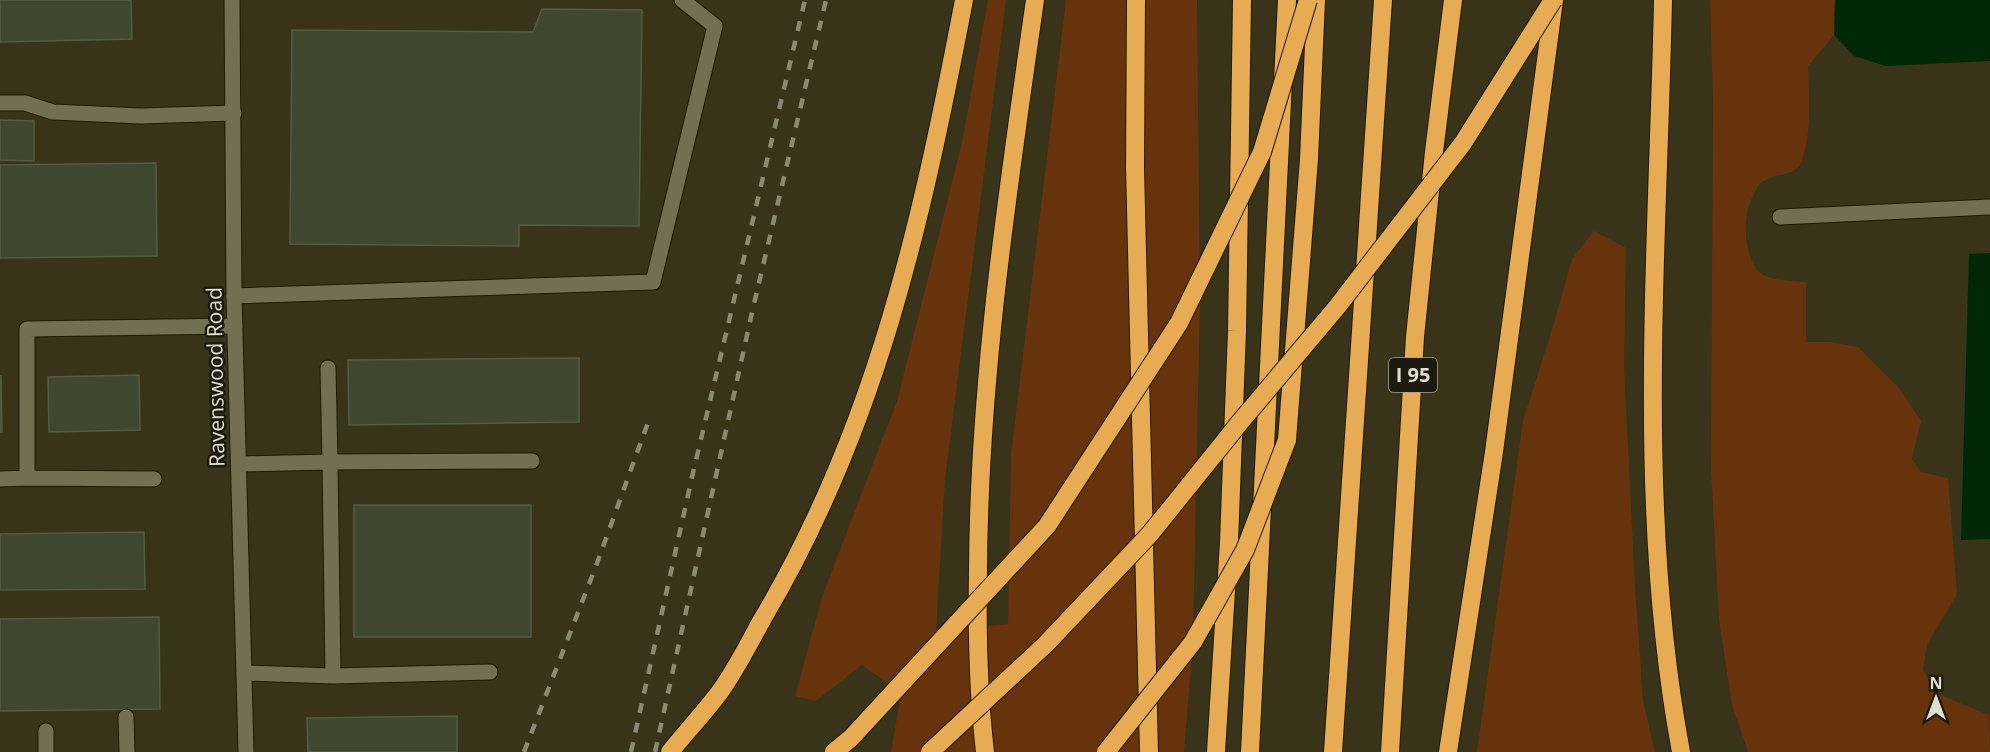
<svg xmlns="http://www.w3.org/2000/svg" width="1990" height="752" font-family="'Open Sans',sans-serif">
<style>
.green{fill:#67330c}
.water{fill:#002806}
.building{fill:#3f472e;stroke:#535c42;stroke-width:1.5}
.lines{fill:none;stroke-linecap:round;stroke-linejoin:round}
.service-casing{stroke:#1f1a02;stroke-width:17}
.minor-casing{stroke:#1f1a02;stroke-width:17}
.tertiary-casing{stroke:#1f1a02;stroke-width:17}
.motorway-casing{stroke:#1f1a02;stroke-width:20}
.service{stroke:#746f53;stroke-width:15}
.minor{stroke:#746f53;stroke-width:15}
.tertiary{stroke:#746f53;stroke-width:15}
.motorway{stroke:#e7ac53;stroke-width:18}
.rail{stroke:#8c8873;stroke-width:4.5;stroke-dasharray:10 10;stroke-linecap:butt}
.motorway-bridge-casing{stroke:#1f1a02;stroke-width:20;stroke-linecap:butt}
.motorway-bridge{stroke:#e7ac53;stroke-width:18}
.labels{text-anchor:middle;stroke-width:5;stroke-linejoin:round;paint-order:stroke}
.shield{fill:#1c1a0f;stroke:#a5a295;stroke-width:1.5}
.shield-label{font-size:20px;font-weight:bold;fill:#e0ddce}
.street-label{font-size:21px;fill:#e0ddce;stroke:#1c1a0f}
</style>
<rect width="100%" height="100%" fill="#383319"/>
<path class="green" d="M988,0H1006L945,479L936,630L1008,624L1011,454L1066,0H1197L1200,301L1193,642L1184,752H891L901,693L862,665L816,701L795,696L822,597L897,401L962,142Z
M1710,0H1835L1834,35L1808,66C1809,97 1812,131 1802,161C1796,178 1771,172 1760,184C1757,187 1755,192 1753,196C1742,215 1742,264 1765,276C1777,281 1793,281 1806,282V342H1830L1858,347L1899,388L1921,421L1912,459L1921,472L1948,478L1957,594L1927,645L1923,670L1938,694L1989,715L1990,752H1748L1732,705L1719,620L1711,469L1713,101Z
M1594,231L1626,248L1624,368L1635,586L1643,701L1655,752H1477L1523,421L1554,323L1572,259Z"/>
<path class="water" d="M1835,0H1990V61L1886,66L1854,56L1834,35Z
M1990,253V539L1961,540L1969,254Z"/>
<path class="building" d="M0,0H131L132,39L0,42Z
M542,9L642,10L639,226L519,225V246L290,244L292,30L533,32Z
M0,120L34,121V161L0,160Z
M156,163L157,256L0,258V165Z
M579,358V422L349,425L348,360Z
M139,375L140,430L49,432L48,377Z
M0,376H1L2,432H0Z
M354,505H531V637H354Z
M144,532L145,589L0,590V534Z
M159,617L160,709L0,711V619Z
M457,716V752H308L307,718Z"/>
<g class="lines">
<g class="service-casing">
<path id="service" d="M0,103H25L53,112L141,116L234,113
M234,296L653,282L715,26L682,0
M239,464L330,462L328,368
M0,479L27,478
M154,479L27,478V329L235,326
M245,673L333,676L490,672
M333,676L330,462L532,461
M126,717L127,752
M46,731V752"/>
</g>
<g class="minor-casing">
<path id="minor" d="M1780,217L1990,207"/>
</g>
<g class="tertiary-casing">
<path id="tertiary" d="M232,0L234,296L246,752"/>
</g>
<g class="motorway-casing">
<path id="motorway" d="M1136,0L1135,167L1149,752
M1663,0C1658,249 1635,506 1681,752
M1287,440L1309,159L1316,0
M670,752C686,732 704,713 719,693C736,670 749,643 763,618C878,424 922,219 964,0
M985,752C978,692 977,630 978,570C979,379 1008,189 1035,0
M1216,752L1229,542L1237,331L1242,0
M1250,752L1287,0
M1333,752L1383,0
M1390,752L1415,337L1434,152L1453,0
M1448,752L1494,452L1554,0"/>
</g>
<use href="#service" class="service"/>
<use href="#minor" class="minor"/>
<use href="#tertiary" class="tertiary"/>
<use href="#motorway" class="motorway"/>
<path class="rail" d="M524,752L596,566L650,417
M631,752L692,477L805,0
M655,752L753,308L826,0"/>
<g class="motorway-bridge-casing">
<path id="motorway-bridge" d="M834,752L851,738L1047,526L1179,323L1262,152L1308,0
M930,752L1046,644L1150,534L1241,421L1337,307L1463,143L1553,0
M1106,752L1193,642L1245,550L1287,440"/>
</g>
<use href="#motorway-bridge" class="motorway-bridge"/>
</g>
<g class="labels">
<rect class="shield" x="1389" y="358" width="48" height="34" rx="4.5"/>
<g class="shield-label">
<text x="1413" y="382">I 95</text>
</g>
<g class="street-label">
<text transform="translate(216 377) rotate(-91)" y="7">Ravenswood Road</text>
</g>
</g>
<g transform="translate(1936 698)" stroke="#1c1a0f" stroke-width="4.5" paint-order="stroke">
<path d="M0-4.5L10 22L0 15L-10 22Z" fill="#e0ddce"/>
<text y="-9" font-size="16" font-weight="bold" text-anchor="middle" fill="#e0ddce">N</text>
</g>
</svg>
